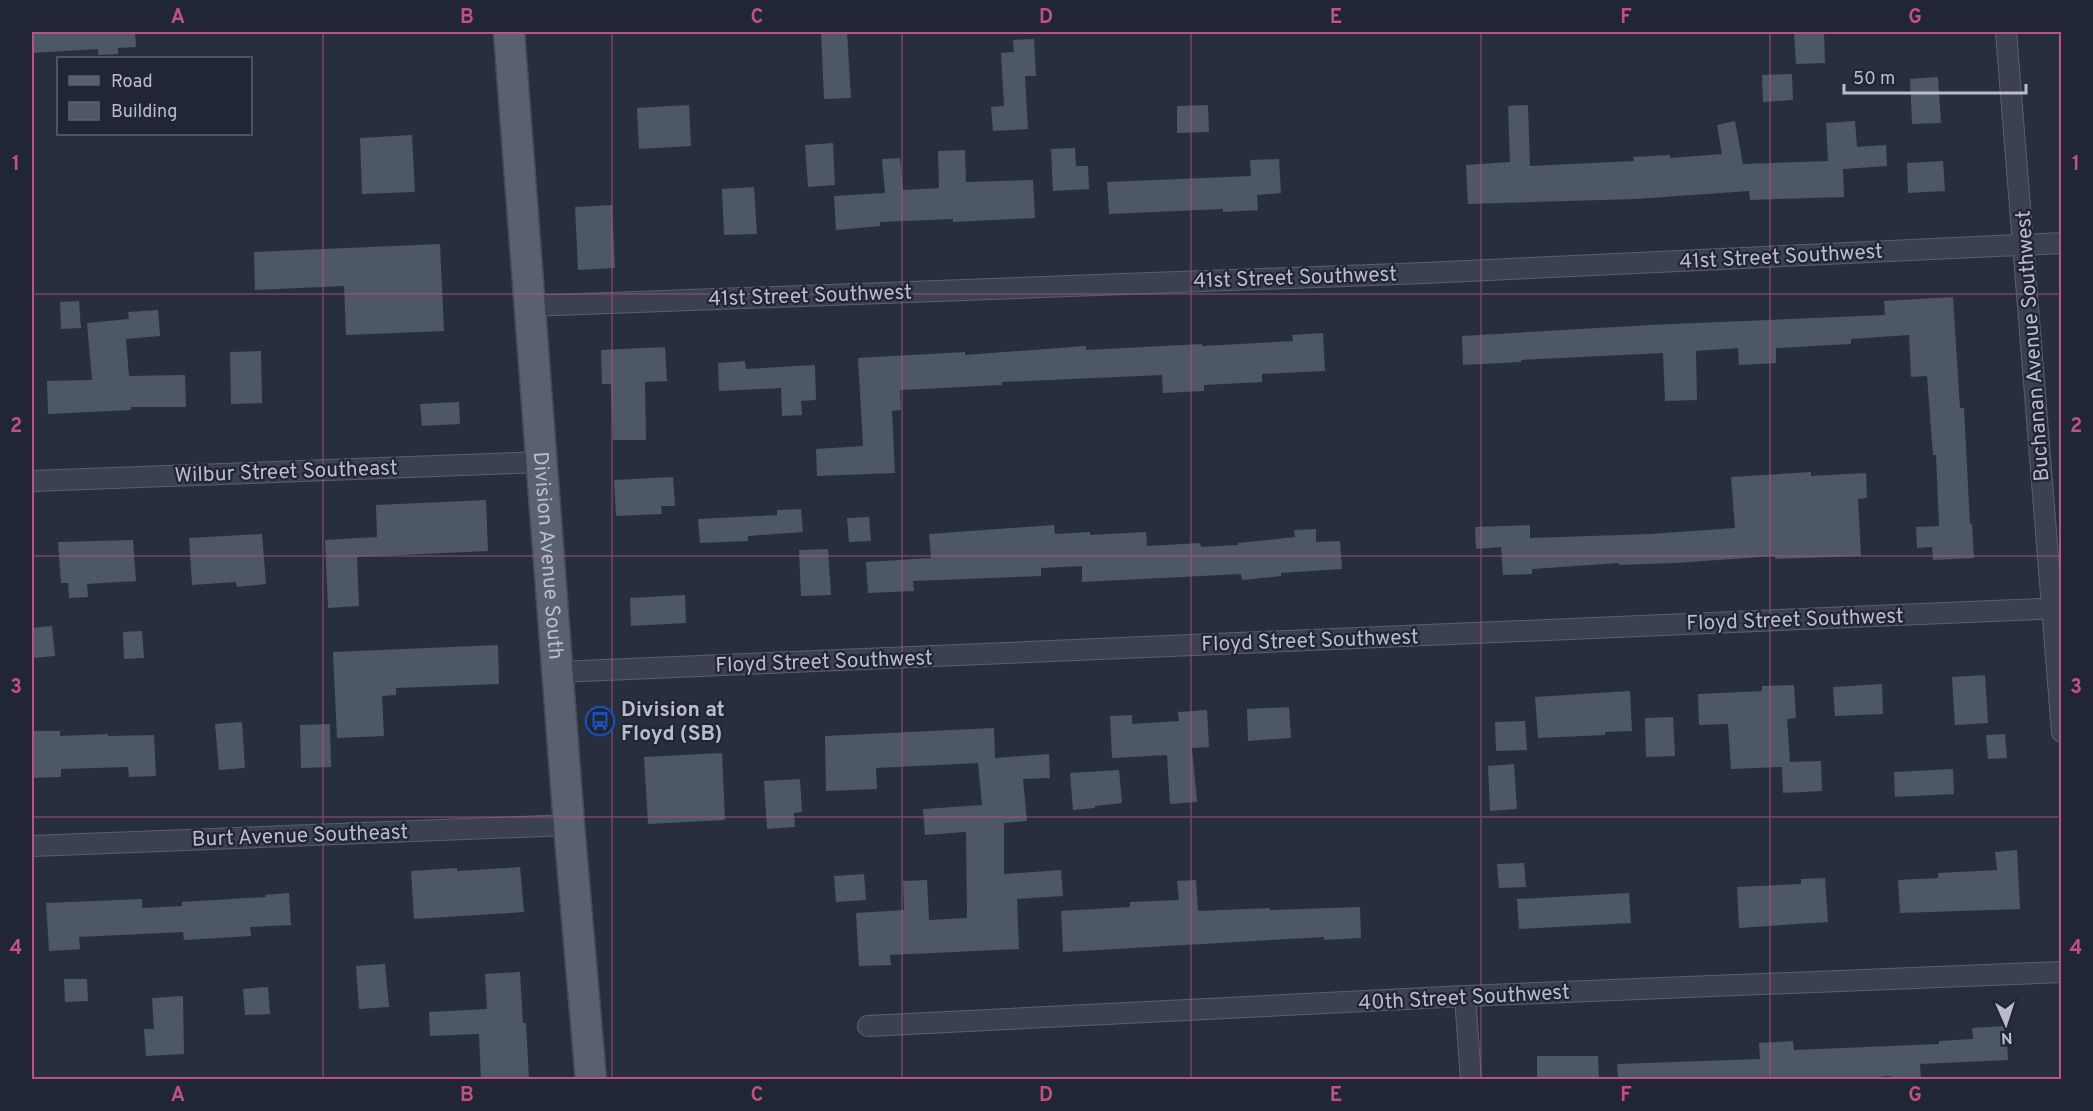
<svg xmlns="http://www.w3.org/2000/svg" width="2093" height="1111" font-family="Overpass,sans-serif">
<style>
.building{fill:#4e5767}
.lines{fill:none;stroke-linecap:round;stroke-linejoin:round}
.minor-casing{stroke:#595f6c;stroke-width:22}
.primary-casing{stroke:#454a57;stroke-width:33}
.minor{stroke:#3b414e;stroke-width:20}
.primary{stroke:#59606e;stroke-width:30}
.grid{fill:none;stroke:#be5282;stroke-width:1.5;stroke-opacity:0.55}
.labels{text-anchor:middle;stroke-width:4.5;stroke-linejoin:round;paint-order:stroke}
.street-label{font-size:21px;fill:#b8bdc9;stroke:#202633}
.poi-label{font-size:21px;font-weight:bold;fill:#b8bdc9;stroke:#202633;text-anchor:start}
.neatline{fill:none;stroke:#be5282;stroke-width:2}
.grid-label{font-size:20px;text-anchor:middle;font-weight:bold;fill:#be5282}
</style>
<rect width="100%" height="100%" fill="#272f3e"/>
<path class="building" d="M32,32H135L136,47L118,48V54L98,55V49L32,53Z
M821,32H847L851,98L824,99Z
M1794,32H1824L1825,63L1796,64Z
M1034,39L1036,76H1025L1028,129L993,131L991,107L1004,106L1001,53L1014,52L1013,40Z
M1792,74L1793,100L1763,102L1762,75Z
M1938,77L1941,123L1912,124L1910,79Z
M689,105L691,146L639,149L637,108Z
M1208,105L1209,132L1177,133V106Z
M1528,105L1530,166L1634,161L1633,157L1670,155V158L1722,154L1717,125L1735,121L1743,164L1828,161L1826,123L1855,121L1857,147L1886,145L1887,166L1843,169L1844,197L1750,200L1749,191L1636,199L1468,204L1466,165L1510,162L1508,106Z
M412,135L415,192L362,194L360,138Z
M833,143L835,185L808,187L805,145Z
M1075,148L1076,166H1088L1089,189L1053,191L1051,149Z
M965,150L966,182L1033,180L1035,218L953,222V219L880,222V226L836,230L834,196L885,193L882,159L900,158L903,190L939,188L938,151Z
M1279,159L1281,193L1257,195L1258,210L1223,212V209L1109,214L1107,182L1251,176L1250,160Z
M1943,161L1945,191L1908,193L1907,163Z
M754,187L757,234L724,235L722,189Z
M612,205L615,268L578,270L575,207Z
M440,244L444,331L346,335L344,286L255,290L254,252Z
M1953,297L1960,408H1964L1970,524H1972L1974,558L1933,560L1932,547L1917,548L1916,527L1939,526L1936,455H1933L1927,376L1911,377L1909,335L1851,339V344L1776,348V363L1739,365L1738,348L1696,351L1697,400L1665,401L1663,353L1521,360V362L1463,365L1462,336L1650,325L1885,315L1884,301Z
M79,301L81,328L61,329L60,302Z
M158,310L160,336L126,339L129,376L185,375L186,407H131V410L48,414L47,381L92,380L87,323L129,319L128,312Z
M1323,333L1325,371L1262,374V382L1204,385V391L1163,393L1162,375L1002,382V385L900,390L901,410L892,411L895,473L817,476L816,449L863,446L858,358L965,352V355L1086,346V350L1202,344V346L1293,341L1292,335Z
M665,347L667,381L645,382L646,440H613L611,384H602L601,350Z
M261,351L262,403L231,404L230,352Z
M745,361L746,369L815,365L816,400L801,401L802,415L782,416L781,388L719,391L718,363Z
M459,402L460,424L422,426L420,404Z
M1811,472V476L1866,473L1867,498L1858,499L1861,556L1775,559V556L1675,563L1619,565V563L1532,569V574L1503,575L1501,547L1476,549L1475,527L1530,525V538L1650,534L1735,528L1731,477Z
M673,477L675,506H661L662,514L616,516L614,480Z
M486,500L488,551L357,557L359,606L328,608L325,540L377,537L376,505Z
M801,509L803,532L748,536V541L700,543L698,519L777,515V510Z
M869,517L871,541L849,542L847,518Z
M1054,525L1055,534L1090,532V535L1146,532L1147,546L1200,543L1201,547L1238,545V543L1295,537L1294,530L1316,529V542L1340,541L1342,569L1281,573V576L1242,580L1241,574L1082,582V566L1041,568V576L913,581L914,591L868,593L866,562L931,558L929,534Z
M262,534L266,584L237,587L236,582L192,585L189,538Z
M133,540L136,581L87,584L88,597L69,598L68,583H61L58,542Z
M828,549L831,595L801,596L799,550Z
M685,595L686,623L631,626L630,598Z
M52,626L55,656L32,658V628Z
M142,631L144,658L124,659L123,632Z
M498,645L499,684L396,688V695L382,696L384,736L337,738L333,652Z
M1985,675L1988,723L1955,725L1952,677Z
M1882,684L1883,714L1835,716L1833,687Z
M1794,685L1796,718L1787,719L1790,762L1821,761L1822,791L1783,793L1782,767L1731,769L1728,724L1699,725L1698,694L1762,691V686Z
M1630,691L1632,731L1605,732V735L1538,738L1535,697Z
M1289,707L1291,738L1248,741L1247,709Z
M1207,710L1209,747L1192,748L1197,802L1170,804L1167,755L1112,758L1110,716L1132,715V724L1179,721L1178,712Z
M1673,717L1675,756L1646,757L1645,718Z
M1525,721L1527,750L1496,751L1495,722Z
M242,722L245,768L219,770L215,724Z
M330,724L331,767L301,768L300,725Z
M994,728L995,758L1049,754L1050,778L1023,779L1027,821L1004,823V874L1061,870L1063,896L1017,899L1019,949L890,955L891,965L859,966L856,913L904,910L903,881L927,880L929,920L967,918L966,832L925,835L923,809L982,805L978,763L876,768L877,789L826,791L825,736Z
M32,731H60V736L108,734V736L154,735L156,776L129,777L128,767L61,769V777L32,778Z
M2005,734L2007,758L1988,759L1986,735Z
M722,753L725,820L648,824L644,757Z
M1514,764L1517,809L1490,811L1488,766Z
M1953,769L1954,794L1895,797L1894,772Z
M1119,770L1122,803L1095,806V808L1073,810L1070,773Z
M800,779L802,812L794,813L795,827L767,829L764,781Z
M2017,850L2020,909L1900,913L1898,880L1938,878V873L1997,870L1995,852Z
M1524,863L1526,887L1499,888L1497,864Z
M520,867L524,912L414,919L411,871L457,868V871Z
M864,874L866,900L836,902L834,876Z
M1825,878L1828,922L1739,928L1737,887L1801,884V879Z
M1196,880L1198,911L1270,908V910L1360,907L1361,938L1324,940V937L1063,952L1061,911L1130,907V902L1179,900L1177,881Z
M289,893L291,925L250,927L251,936L184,940L183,932L79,937L80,949L49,951L46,903L142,899V908L182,906V902L266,897L265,895Z
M1629,893L1631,923L1519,929L1517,899Z
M385,964L389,1007L359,1009L356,966Z
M520,972L523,1023H526L529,1080H481L479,1034L430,1036L429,1012L487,1009L485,974Z
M64,979H87L88,1001L65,1002Z
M268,987L270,1014L245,1015L243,989Z
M183,996L184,1054L146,1056L144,1029H154L152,998Z
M2006,1026L2008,1060L1920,1064L1921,1080H1891V1076L1833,1080H1618L1617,1064L1760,1059L1759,1043L1793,1041L1794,1050L1939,1044V1041L1973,1039L1972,1028Z
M1537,1056H1598L1599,1080H1537Z"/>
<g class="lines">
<g class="minor-casing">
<path id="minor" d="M2006,32L2062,732
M529,306L1424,273L2062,243
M32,481L541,462
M558,672L2062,608
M32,846L569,825
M1465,996L1471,1080
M868,1026L1465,996L2062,972"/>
</g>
<g class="primary-casing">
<g id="primary">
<path id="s1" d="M509,32L569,825L591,1080"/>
</g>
</g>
<use href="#minor" class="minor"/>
<use href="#primary" class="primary"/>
</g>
<path class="grid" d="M323,32V1080M612,32V1080M902,32V1080M1191,32V1080M1481,32V1080M1770,32V1080M32,294H2062M32,556H2062M32,817H2062"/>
<defs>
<g id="bus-ring" transform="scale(1.5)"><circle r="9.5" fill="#202633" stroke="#1a4fb4" stroke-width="1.5"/><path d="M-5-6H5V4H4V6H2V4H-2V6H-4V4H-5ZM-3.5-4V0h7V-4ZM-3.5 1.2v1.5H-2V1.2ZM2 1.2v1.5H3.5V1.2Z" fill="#1a4fb4"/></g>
</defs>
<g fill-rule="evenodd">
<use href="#bus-ring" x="600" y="721"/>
</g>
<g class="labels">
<g class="street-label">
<text transform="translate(1781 256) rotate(-3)" y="7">41st Street Southwest</text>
<text transform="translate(1295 277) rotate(-2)" y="7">41st Street Southwest</text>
<text transform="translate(810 295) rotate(-2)" y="7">41st Street Southwest</text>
<text transform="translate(2032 346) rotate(-94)" y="7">Buchanan Avenue Southwest</text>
<text transform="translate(286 471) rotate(-2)" y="7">Wilbur Street Southeast</text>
<text dy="7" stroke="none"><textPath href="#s1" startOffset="525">Division Avenue South</textPath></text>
<text transform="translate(1795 619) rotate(-2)" y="7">Floyd Street Southwest</text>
<text transform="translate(1310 640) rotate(-2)" y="7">Floyd Street Southwest</text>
<text transform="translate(824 661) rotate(-2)" y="7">Floyd Street Southwest</text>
<text transform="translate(300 835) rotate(-2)" y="7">Burt Avenue Southeast</text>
<text transform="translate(1464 997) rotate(-3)" y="7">40th Street Southwest</text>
</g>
<g class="poi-label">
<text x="621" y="716">Division at<tspan x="621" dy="24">Floyd (SB)</tspan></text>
</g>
</g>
<rect width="2093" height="1111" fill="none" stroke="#202633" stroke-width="66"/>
<rect x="57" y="57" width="195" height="78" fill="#202633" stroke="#5d626f" stroke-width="1.5"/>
<rect x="69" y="76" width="30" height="9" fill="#59606e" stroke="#5d626f" stroke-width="1.5"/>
<text x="111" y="87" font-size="18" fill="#b8bdc9">Road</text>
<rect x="69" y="102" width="30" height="18" fill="#4e5767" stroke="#5d626f" stroke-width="1.5"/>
<text x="111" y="117" font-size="18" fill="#b8bdc9">Building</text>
<g transform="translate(2006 1024) rotate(177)" stroke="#202633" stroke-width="4.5" paint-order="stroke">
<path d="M0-4.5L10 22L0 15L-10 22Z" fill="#b8bdc9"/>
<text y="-9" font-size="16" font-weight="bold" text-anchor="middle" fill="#b8bdc9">N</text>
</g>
<path d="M1844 84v9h182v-9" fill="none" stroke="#b8bdc9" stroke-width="3"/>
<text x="1853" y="84" font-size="18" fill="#b8bdc9" stroke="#202633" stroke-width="4.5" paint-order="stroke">50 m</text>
<rect x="33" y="33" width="2027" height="1045" class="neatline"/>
<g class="grid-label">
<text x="178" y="23">A</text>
<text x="467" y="23">B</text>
<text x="757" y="23">C</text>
<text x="1046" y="23">D</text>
<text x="1336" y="23">E</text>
<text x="1626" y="23">F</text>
<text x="1915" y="23">G</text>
<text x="16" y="170">1</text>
<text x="2076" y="170">1</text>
<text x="16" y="432">2</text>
<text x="2076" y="432">2</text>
<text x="16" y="693">3</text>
<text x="2076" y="693">3</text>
<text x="16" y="954">4</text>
<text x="2076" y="954">4</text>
<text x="178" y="1101">A</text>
<text x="467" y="1101">B</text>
<text x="757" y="1101">C</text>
<text x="1046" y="1101">D</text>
<text x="1336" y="1101">E</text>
<text x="1626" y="1101">F</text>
<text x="1915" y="1101">G</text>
</g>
</svg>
